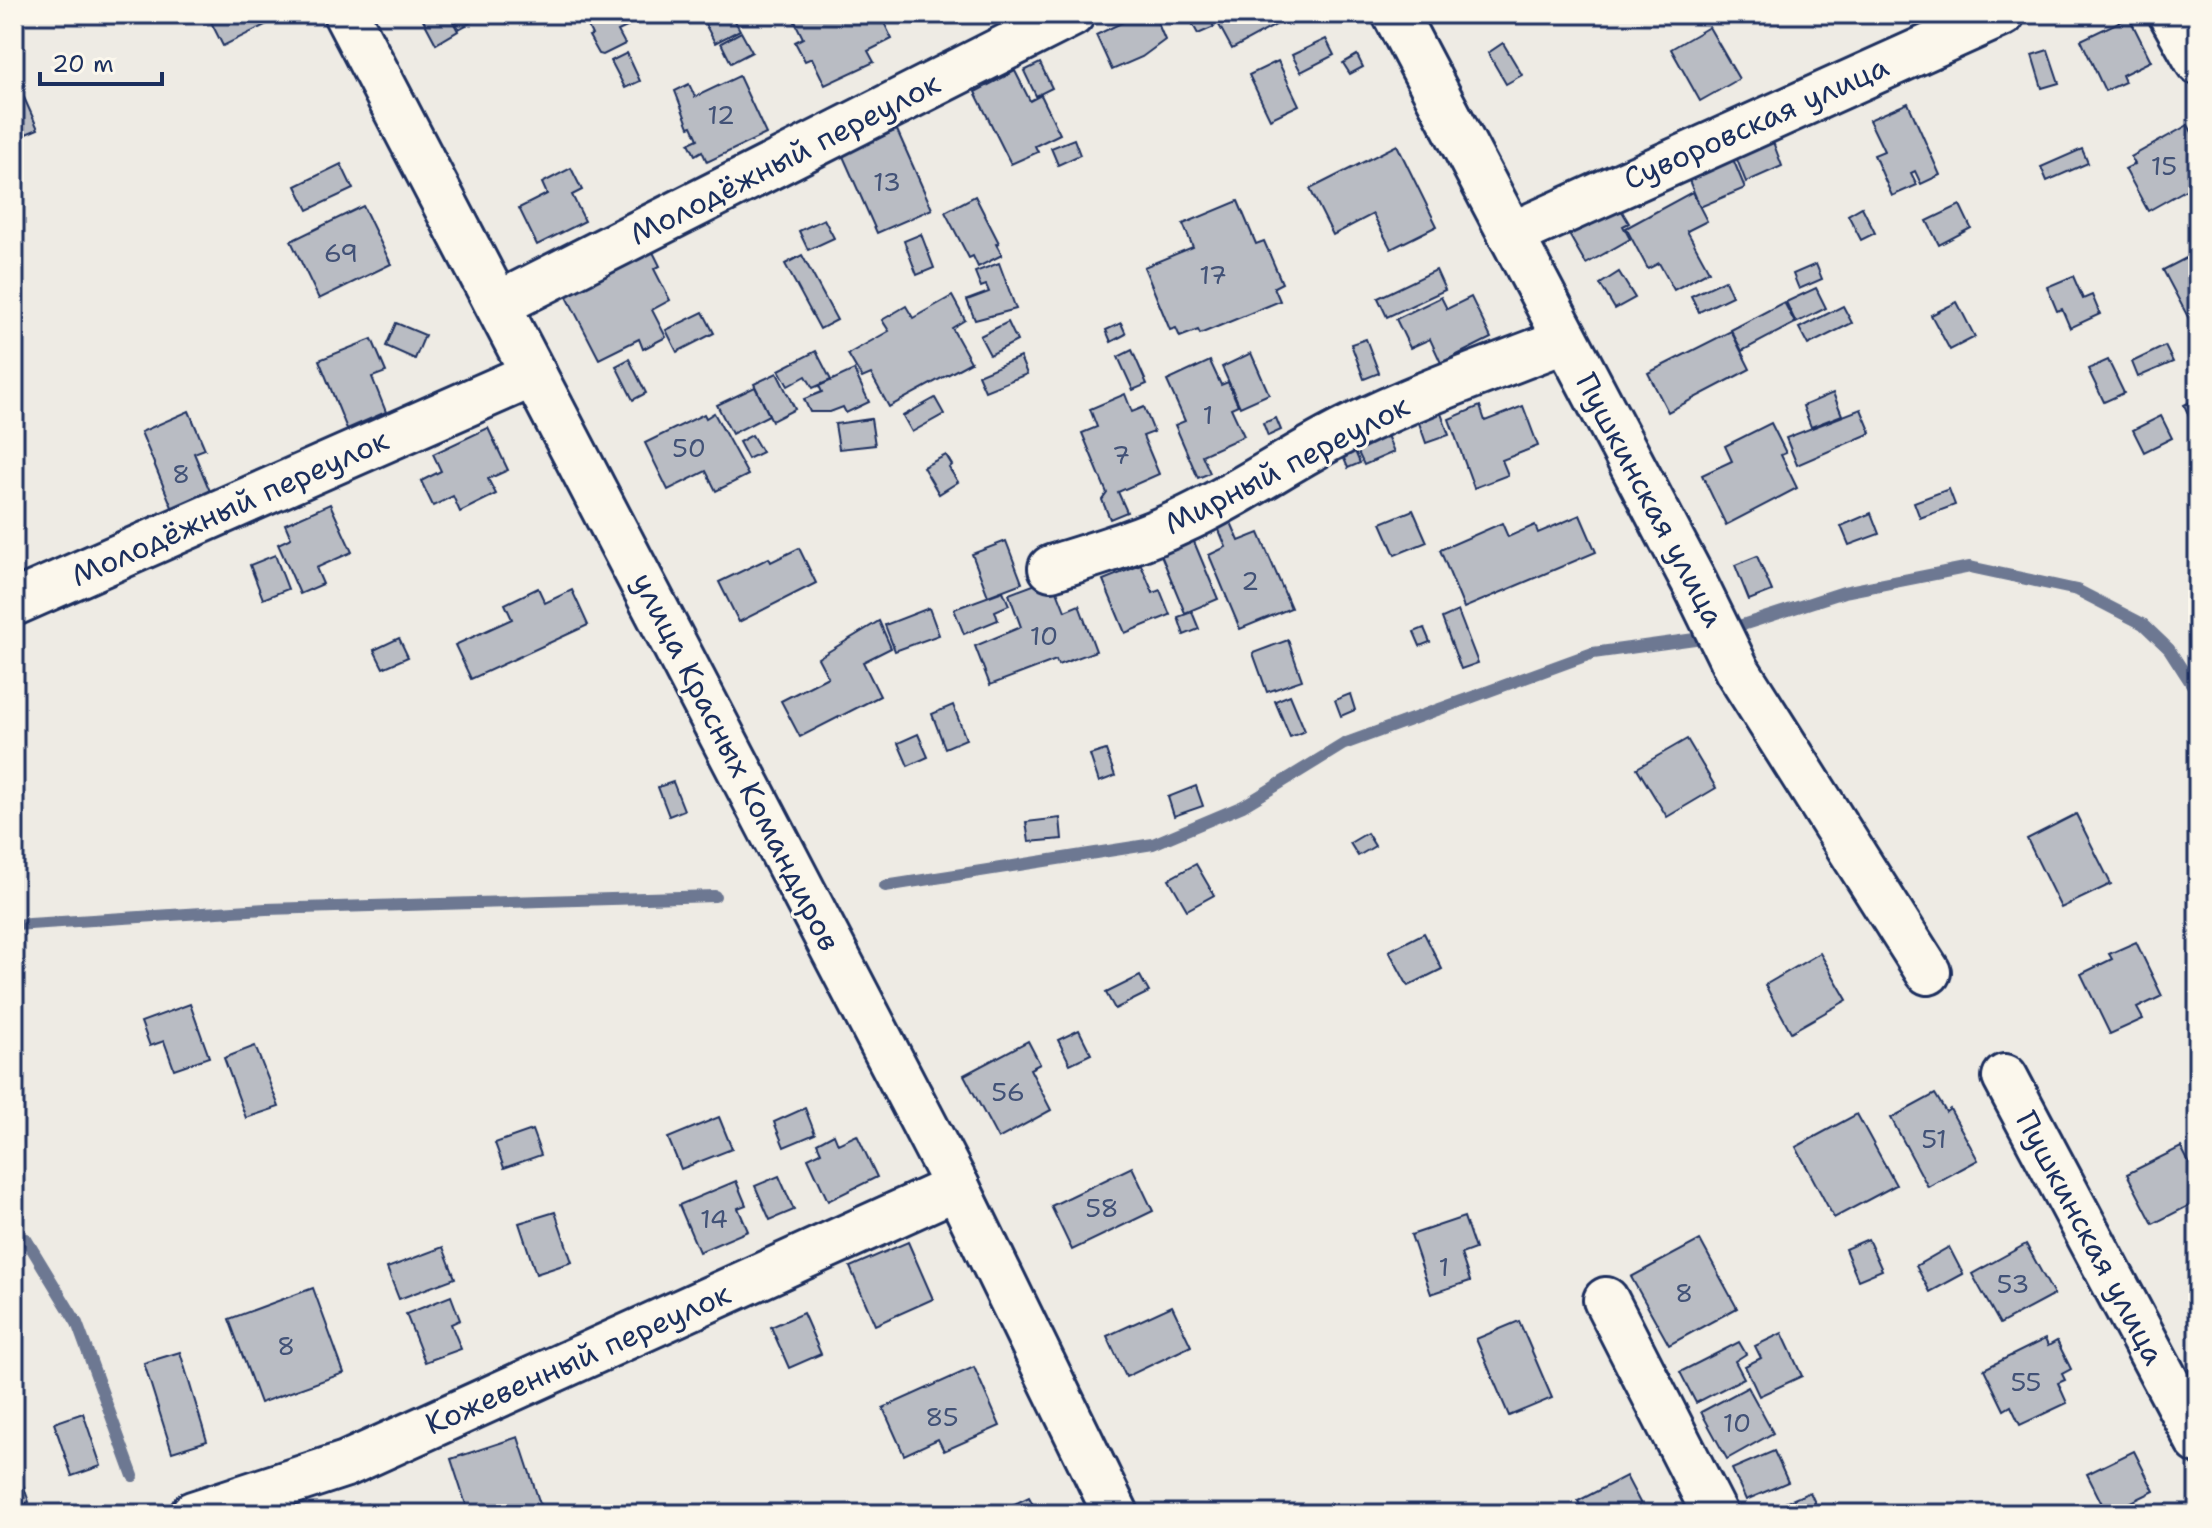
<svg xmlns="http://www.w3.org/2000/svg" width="2212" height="1528" font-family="'Shantell Sans',sans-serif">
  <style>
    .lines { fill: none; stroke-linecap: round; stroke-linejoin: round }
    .stream { stroke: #6d7892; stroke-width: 12 }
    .building { fill: #b9bcc3; stroke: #1b2f5e; stroke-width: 2 }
    .minor-casing { stroke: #1b2f5e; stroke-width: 50 }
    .major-casing { stroke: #1b2f5e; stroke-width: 50 }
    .minor { stroke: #fbf7ec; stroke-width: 44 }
    .major { stroke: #fbf7ec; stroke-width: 44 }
    .labels { text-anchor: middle; stroke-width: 6; stroke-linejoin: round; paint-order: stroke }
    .number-label { font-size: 26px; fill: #425277 }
    .street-label { font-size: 30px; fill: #1b2f5e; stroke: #fbf7ec }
  </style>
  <rect width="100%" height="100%" fill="#eeebe4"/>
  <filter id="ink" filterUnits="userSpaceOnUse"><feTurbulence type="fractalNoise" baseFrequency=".0125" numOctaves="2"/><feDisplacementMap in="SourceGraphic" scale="16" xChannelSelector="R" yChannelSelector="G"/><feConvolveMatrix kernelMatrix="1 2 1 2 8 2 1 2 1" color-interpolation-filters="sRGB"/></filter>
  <g filter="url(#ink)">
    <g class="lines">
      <g class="stream">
        <path d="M1736,627L1844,592L1970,567L2077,590L2143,624L2169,649L2198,694"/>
        <path d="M885,886L1153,844L1243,806L1344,744L1593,653L1702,638"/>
        <path d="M14,925L266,909L715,896"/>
        <path d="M26,1239L77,1323L133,1476"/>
      </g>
    </g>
    <g class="building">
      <path d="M207,14H262L267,24L223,46Z"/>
      <path d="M420,14H449L458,31L436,44Z"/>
      <path d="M451,14H486L459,29Z"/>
      <path d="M595,14H620L627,27L618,31L625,44L603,55L599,54L589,36L592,35L585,20Z"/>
      <path d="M700,14H731L740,30L715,43Z"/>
      <path d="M802,14H880L892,39L868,51L874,62L825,85L812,58L805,61L795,42L803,38L793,18Z"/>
      <path d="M1140,14H1154L1165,40L1142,57L1112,70L1096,35Z"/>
      <path d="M1187,14H1207L1214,27L1198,34Z"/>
      <path d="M1213,14H1291L1292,16L1232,49Z"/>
      <path d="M2129,17L2151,61L2122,75L2125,82L2105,91L2081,40Z"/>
      <path d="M1709,27L1739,79L1700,101L1671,49Z"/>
      <path d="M741,32L752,52L731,63L721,43Z"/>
      <path d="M1326,39L1334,55L1301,72L1292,55Z"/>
      <path d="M1503,43L1522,75L1506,84L1488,53Z"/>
      <path d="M2048,50L2059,83L2042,88L2032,55Z"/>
      <path d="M627,53L640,81L625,88L611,61Z"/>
      <path d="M1357,55L1363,67L1350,74L1343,63Z"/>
      <path d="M1278,61L1299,105L1270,119L1249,75Z"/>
      <path d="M1040,63L1052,88L1036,96L1024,71Z"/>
      <path d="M1015,71L1030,101L1041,95L1060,134L1035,146L1038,152L1011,164L975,92Z"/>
      <path d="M14,75L38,129L14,139Z"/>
      <path d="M739,76L766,134L707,162L702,151L695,155L689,143L698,139L692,126L689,127L675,91L689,84L695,97Z"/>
      <path d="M1908,103L1940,175L1921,184L1915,171L1911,173L1917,185L1892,196L1874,155L1884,151L1869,120Z"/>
      <path d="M2188,125L2198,143V183L2148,211L2125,169L2135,164L2131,157Z"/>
      <path d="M897,130L932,209L877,233L842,154Z"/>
      <path d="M1074,139L1080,155L1058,165L1051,148Z"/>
      <path d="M1773,142L1782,166L1746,182L1736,157Z"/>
      <path d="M1397,145L1437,226L1391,249L1373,214L1333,235L1310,189Z"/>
      <path d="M2082,149L2088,163L2047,181L2041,167Z"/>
      <path d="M1733,159L1745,188L1700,207L1688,178Z"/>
      <path d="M341,164L353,189L308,210L296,186Z"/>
      <path d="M571,168L582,190L572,195L585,221L537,245L519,208L547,194L542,183Z"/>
      <path d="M1692,192L1707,221L1687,231L1709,271L1674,290L1659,263L1648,269L1626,228Z"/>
      <path d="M975,196L999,243L996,244L1002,255L978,267L973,256L969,258L945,212Z"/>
      <path d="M1238,201L1256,244L1264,241L1282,283L1274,287L1280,301L1200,334L1198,330L1180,337L1176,328L1170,330L1144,267L1193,247L1183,224Z"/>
      <path d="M1960,205L1971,228L1939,245L1927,221Z"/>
      <path d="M363,206L391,264L319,299L291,241Z"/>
      <path d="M1862,207L1875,233L1861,240L1848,215Z"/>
      <path d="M1620,208L1629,223L1623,226L1630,239L1586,264L1567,231Z"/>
      <path d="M824,219L834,238L808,250L799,231Z"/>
      <path d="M921,234L934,268L917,275L904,241Z"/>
      <path d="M650,246L660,266L654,269L670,300L652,310L666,337L643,349L639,339L599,359L564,291Z"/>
      <path d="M2198,252V314L2189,319L2163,270Z"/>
      <path d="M802,255L837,320L820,329L785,264Z"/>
      <path d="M999,263L1016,309L975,320L967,300L989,292L986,285L981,287L975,272Z"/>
      <path d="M1816,264L1822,279L1799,289L1793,274Z"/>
      <path d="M1436,270L1445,290L1387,317L1378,298Z"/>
      <path d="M1619,272L1635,298L1615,309L1600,284Z"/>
      <path d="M2073,276L2083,299L2092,295L2100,314L2070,328L2062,309L2057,311L2047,287Z"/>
      <path d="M1725,280L1732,296L1699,312L1691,296Z"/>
      <path d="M1816,288L1826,308L1796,323L1786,302Z"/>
      <path d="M952,296L965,320L952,328L971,362L889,407L871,374L862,378L848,354L889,331L882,320L906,306L913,318Z"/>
      <path d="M1441,297L1447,309L1471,297L1491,338L1441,363L1430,339L1410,348L1396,319Z"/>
      <path d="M1784,302L1795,323L1742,351L1731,330Z"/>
      <path d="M1957,302L1975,337L1950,350L1931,315Z"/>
      <path d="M1843,306L1852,323L1808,345L1799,328Z"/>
      <path d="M703,312L714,333L677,352L666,330Z"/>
      <path d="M1008,322L1017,341L990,355L980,336Z"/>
      <path d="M396,323L425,335L415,359L386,346Z"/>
      <path d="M1121,323L1126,334L1111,342L1106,330Z"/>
      <path d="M1731,331L1750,369L1668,412L1648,373Z"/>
      <path d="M372,339L386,372L372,377L386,412L347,429L319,360Z"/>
      <path d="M1366,339L1379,373L1364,379L1351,344Z"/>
      <path d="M2165,346L2173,362L2138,377L2132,362Z"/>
      <path d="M1132,350L1147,384L1133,390L1118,357Z"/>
      <path d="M816,351L831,380L813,388L806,376L788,386L779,370Z"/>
      <path d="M1251,353L1269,394L1240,407L1222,367Z"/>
      <path d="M1020,357L1027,374L985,391L978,375Z"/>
      <path d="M629,359L646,393L633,400L616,366Z"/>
      <path d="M2108,360L2124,393L2104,402L2088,369Z"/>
      <path d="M1210,361L1221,385L1228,382L1238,405L1231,408L1244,436L1202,455L1210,473L1198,478L1175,425L1185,421L1167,381Z"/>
      <path d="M854,370L869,402L846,413L843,407L830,412H810L804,399L822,392L819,386Z"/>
      <path d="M777,373L795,409L772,421L754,384Z"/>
      <path d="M755,387L769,415L732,434L717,405Z"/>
      <path d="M1833,393L1842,415L1811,427L1803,406Z"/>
      <path d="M1125,394L1132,412L1144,407L1154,432L1143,436L1159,474L1118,492L1127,512L1110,519L1102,500L1107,493L1082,433L1097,427L1090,409Z"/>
      <path d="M935,398L944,414L912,432L903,416Z"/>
      <path d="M2198,398V435L2184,405Z"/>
      <path d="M1480,406L1485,421L1523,406L1538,446L1502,460L1508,475L1474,488L1449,419Z"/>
      <path d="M1439,408L1449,435L1426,443L1417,417Z"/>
      <path d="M1861,409L1871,433L1797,465L1786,438Z"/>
      <path d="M189,411L205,449L194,453L212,496L174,512L141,432Z"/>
      <path d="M714,413L748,475L716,491L706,471L668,490L645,443L704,414L706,418Z"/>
      <path d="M2161,416L2172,438L2144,452L2133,430Z"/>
      <path d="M1276,418L1281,430L1268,436L1263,423Z"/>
      <path d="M871,419L875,445L839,449L835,424Z"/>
      <path d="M1771,423L1786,453L1781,455L1797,488L1726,525L1702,475L1732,461L1725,446Z"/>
      <path d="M488,428L508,470L488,479L496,494L460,512L453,496L433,506L421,481L441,471L433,454Z"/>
      <path d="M1386,433L1394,452L1364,465L1355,446Z"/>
      <path d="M752,435L762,452L748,459L739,442Z"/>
      <path d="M1354,449L1360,463L1348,468L1342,454Z"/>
      <path d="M946,455L952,465L949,468L958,482L939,494L923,467Z"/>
      <path d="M1949,489L1955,505L1920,518L1914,502Z"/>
      <path d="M330,504L352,552L316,568L323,584L300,594L278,544L291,538L285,524Z"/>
      <path d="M1413,510L1427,542L1395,555L1381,523Z"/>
      <path d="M1871,513L1879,534L1849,545L1841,526Z"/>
      <path d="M1580,515L1596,552L1464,608L1440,550L1502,523L1508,537L1535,525L1538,533Z"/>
      <path d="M1230,520L1239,541L1259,533L1291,608L1240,629L1209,555L1226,547L1217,525Z"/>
      <path d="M1192,537L1218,599L1185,613L1159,550Z"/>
      <path d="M1006,541L1022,583L988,596L972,554Z"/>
      <path d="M799,548L816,583L739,622L719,582L769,558L771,562Z"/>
      <path d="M275,555L288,589L263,599L250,565Z"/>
      <path d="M1757,556L1772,591L1749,600L1735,565Z"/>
      <path d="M1141,565L1153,593L1160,590L1170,615L1125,633L1103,580Z"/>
      <path d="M1052,578L1065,611L1079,605L1096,651L1058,665L1056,660L990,685L975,646L1021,627L1009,594Z"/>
      <path d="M538,588L545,603L572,590L588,625L471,679L455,645L512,619L505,604Z"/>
      <path d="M1003,591L1009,605L995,611L998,620L964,634L954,609Z"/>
      <path d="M929,608L939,635L895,651L885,625Z"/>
      <path d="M1458,611L1478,663L1461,669L1442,618Z"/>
      <path d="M1192,612L1199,629L1184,635L1178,617Z"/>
      <path d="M879,621L891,648L863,662L880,696L800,737L781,701L828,677L818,658Z"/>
      <path d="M1424,628L1430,642L1420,646L1414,632Z"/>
      <path d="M399,638L408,657L383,668L374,650Z"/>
      <path d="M1288,640L1302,680L1267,692L1253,653Z"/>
      <path d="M1350,694L1355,710L1341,716L1335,700Z"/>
      <path d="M1290,695L1305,731L1290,737L1275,701Z"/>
      <path d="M953,705L966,739L945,748L932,714Z"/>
      <path d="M918,734L928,757L908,766L898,743Z"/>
      <path d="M1687,739L1716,788L1667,817L1637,768Z"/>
      <path d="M1106,750L1115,776L1099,782L1090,755Z"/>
      <path d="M673,782L684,810L669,816L658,787Z"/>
      <path d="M1196,786L1203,806L1174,816L1168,797Z"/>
      <path d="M2076,814L2111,884L2061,908L2027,839Z"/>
      <path d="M1060,818L1062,839L1029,842L1026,822Z"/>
      <path d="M1367,833L1375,846L1358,856L1350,843Z"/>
      <path d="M1196,864L1214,895L1187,910L1169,879Z"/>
      <path d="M1424,933L1442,969L1408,986L1389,951Z"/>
      <path d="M2136,942L2162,996L2137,1008L2143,1019L2110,1034L2081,974L2112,959L2109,954Z"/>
      <path d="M1820,953L1847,1000L1791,1032L1765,985Z"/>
      <path d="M1140,976L1149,992L1115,1009L1106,993Z"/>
      <path d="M190,1004L209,1057L174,1069L164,1041L150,1046L141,1022Z"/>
      <path d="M1079,1030L1091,1054L1070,1064L1058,1040Z"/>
      <path d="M1028,1041L1040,1064L1030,1069L1051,1110L998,1139L964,1075Z"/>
      <path d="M255,1046L279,1107L246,1118L224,1058Z"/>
      <path d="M1935,1094L1946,1112L1950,1109L1978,1160L1928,1187L1891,1118Z"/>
      <path d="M805,1108L815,1134L784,1147L774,1122Z"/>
      <path d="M1857,1114L1896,1185L1834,1218L1796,1147Z"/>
      <path d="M719,1117L732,1149L681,1169L668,1138Z"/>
      <path d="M532,1130L541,1155L504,1168L495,1143Z"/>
      <path d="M834,1134L838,1144L857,1135L877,1177L828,1201L808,1158L821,1152L817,1143Z"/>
      <path d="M2181,1147L2198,1180V1201L2153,1224L2127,1174Z"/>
      <path d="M1132,1167L1153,1211L1072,1250L1051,1206Z"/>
      <path d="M779,1176L794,1210L770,1220L755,1186Z"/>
      <path d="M736,1181L746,1205L738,1208L748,1231L699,1252L679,1205Z"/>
      <path d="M555,1212L572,1262L536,1274L519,1223Z"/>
      <path d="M1464,1217L1475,1249L1461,1254L1470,1281L1431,1294L1411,1235Z"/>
      <path d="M1868,1239L1882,1270L1858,1280L1845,1249Z"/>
      <path d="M1700,1240L1737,1308L1669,1345L1631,1277Z"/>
      <path d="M908,1242L933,1299L875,1325L850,1267Z"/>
      <path d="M2026,1244L2054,1295L2000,1324L1972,1274Z"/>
      <path d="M443,1247L455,1278L399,1299L387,1268Z"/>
      <path d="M1949,1247L1963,1274L1930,1292L1916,1266Z"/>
      <path d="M313,1288L344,1373L260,1403L229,1319Z"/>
      <path d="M451,1296L460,1320L451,1324L461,1349L425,1362L406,1314Z"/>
      <path d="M1172,1306L1191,1346L1126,1377L1107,1336Z"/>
      <path d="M803,1313L821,1354L789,1368L771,1327Z"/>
      <path d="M1519,1321L1552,1398L1509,1416L1476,1339Z"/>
      <path d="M1782,1333L1802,1376L1759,1396L1745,1366L1761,1358L1755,1346Z"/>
      <path d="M2045,1339L2048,1346L2057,1341L2071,1369L2062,1374L2065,1380L2058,1383L2067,1403L2020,1425L2011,1406L2004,1410L1984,1369Z"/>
      <path d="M1739,1342L1746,1354L1735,1361L1744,1378L1696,1403L1680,1372Z"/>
      <path d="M180,1352L207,1441L172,1452L144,1363Z"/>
      <path d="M974,1367L1000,1426L944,1451L938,1439L904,1455L883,1408Z"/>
      <path d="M1748,1387L1773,1433L1727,1459L1701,1412Z"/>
      <path d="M83,1413L101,1466L72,1476L54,1423Z"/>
      <path d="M518,1437L541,1507L520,1514H469L451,1459Z"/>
      <path d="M1774,1451L1788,1482L1746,1500L1732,1469Z"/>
      <path d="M2134,1451L2154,1491L2107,1514L2087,1474Z"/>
      <path d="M14,1458L29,1502L14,1507Z"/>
      <path d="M1626,1476L1646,1514H1584L1578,1501Z"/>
      <path d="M1810,1492L1820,1514H1759Z"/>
      <path d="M1029,1497L1038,1514H994Z"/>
      <path d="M367,1504L370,1514H335Z"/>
    </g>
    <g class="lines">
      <g class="minor-casing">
        <g id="minor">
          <path d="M1395,14L1695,584L1737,670L1928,972"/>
          <path d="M2171,14L2198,62"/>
          <path d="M1511,235L2002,14"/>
          <path d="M499,304L1072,14"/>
          <path d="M1051,568C1095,554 1140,541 1182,521C1241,494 1294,455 1352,427C1421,393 1494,368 1566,340"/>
          <path d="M14,603L534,374"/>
          <path d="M2005,1077L2198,1441"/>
          <path d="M1606,1300L1715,1514"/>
          <path d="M193,1514L346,1464L957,1187"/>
        </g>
      </g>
      <g class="major-casing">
        <path id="major" d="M346,14L957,1187L1116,1514"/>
      </g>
      <use href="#minor" class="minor"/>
      <use href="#major" class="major"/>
    </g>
  </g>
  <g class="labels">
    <g class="number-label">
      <text x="721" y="124">12</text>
      <text x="2164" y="175">15</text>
      <text x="887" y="191">13</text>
      <text x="341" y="262">69</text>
      <text x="1213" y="284">17</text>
      <text x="1208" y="424">1</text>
      <text x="689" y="457">50</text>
      <text x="1121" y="464">7</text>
      <text x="181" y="483">8</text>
      <text x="1250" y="590">2</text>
      <text x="1044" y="645">10</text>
      <text x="1008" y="1101">56</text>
      <text x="1934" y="1148">51</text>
      <text x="1102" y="1217">58</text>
      <text x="714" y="1228">14</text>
      <text x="1444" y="1276">1</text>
      <text x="2013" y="1293">53</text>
      <text x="1684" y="1302">8</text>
      <text x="286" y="1355">8</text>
      <text x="2026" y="1391">55</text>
      <text x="942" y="1426">85</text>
      <text x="1737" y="1432">10</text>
    </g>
    <g class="street-label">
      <text transform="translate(1756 123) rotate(-24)" y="10">Суворовская улица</text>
      <text transform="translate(785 159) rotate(-27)" y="10">Молодёжный переулок</text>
      <text transform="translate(1287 465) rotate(-27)" y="10">Мирный переулок</text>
      <text transform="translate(1650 500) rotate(62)" y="10">Пушкинская улица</text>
      <text transform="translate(230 508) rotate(-24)" y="10">Молодёжный переулок</text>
      <text transform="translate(736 762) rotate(63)" y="10">улица Красных Командиров</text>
      <text transform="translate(2090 1238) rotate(62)" y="10">Пушкинская улица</text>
      <text transform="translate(578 1359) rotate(-24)" y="10">Кожевенный переулок</text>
    </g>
  </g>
  <rect width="2212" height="1528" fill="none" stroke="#fbf7ec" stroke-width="48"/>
  <rect x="24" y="24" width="2164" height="1480" fill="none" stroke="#1b2f5e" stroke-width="3" filter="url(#ink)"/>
  <path d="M40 72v12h122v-12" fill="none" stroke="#1b2f5e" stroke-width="4"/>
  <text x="52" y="72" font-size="24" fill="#1b2f5e" stroke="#fbf7ec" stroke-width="6" paint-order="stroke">20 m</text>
</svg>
